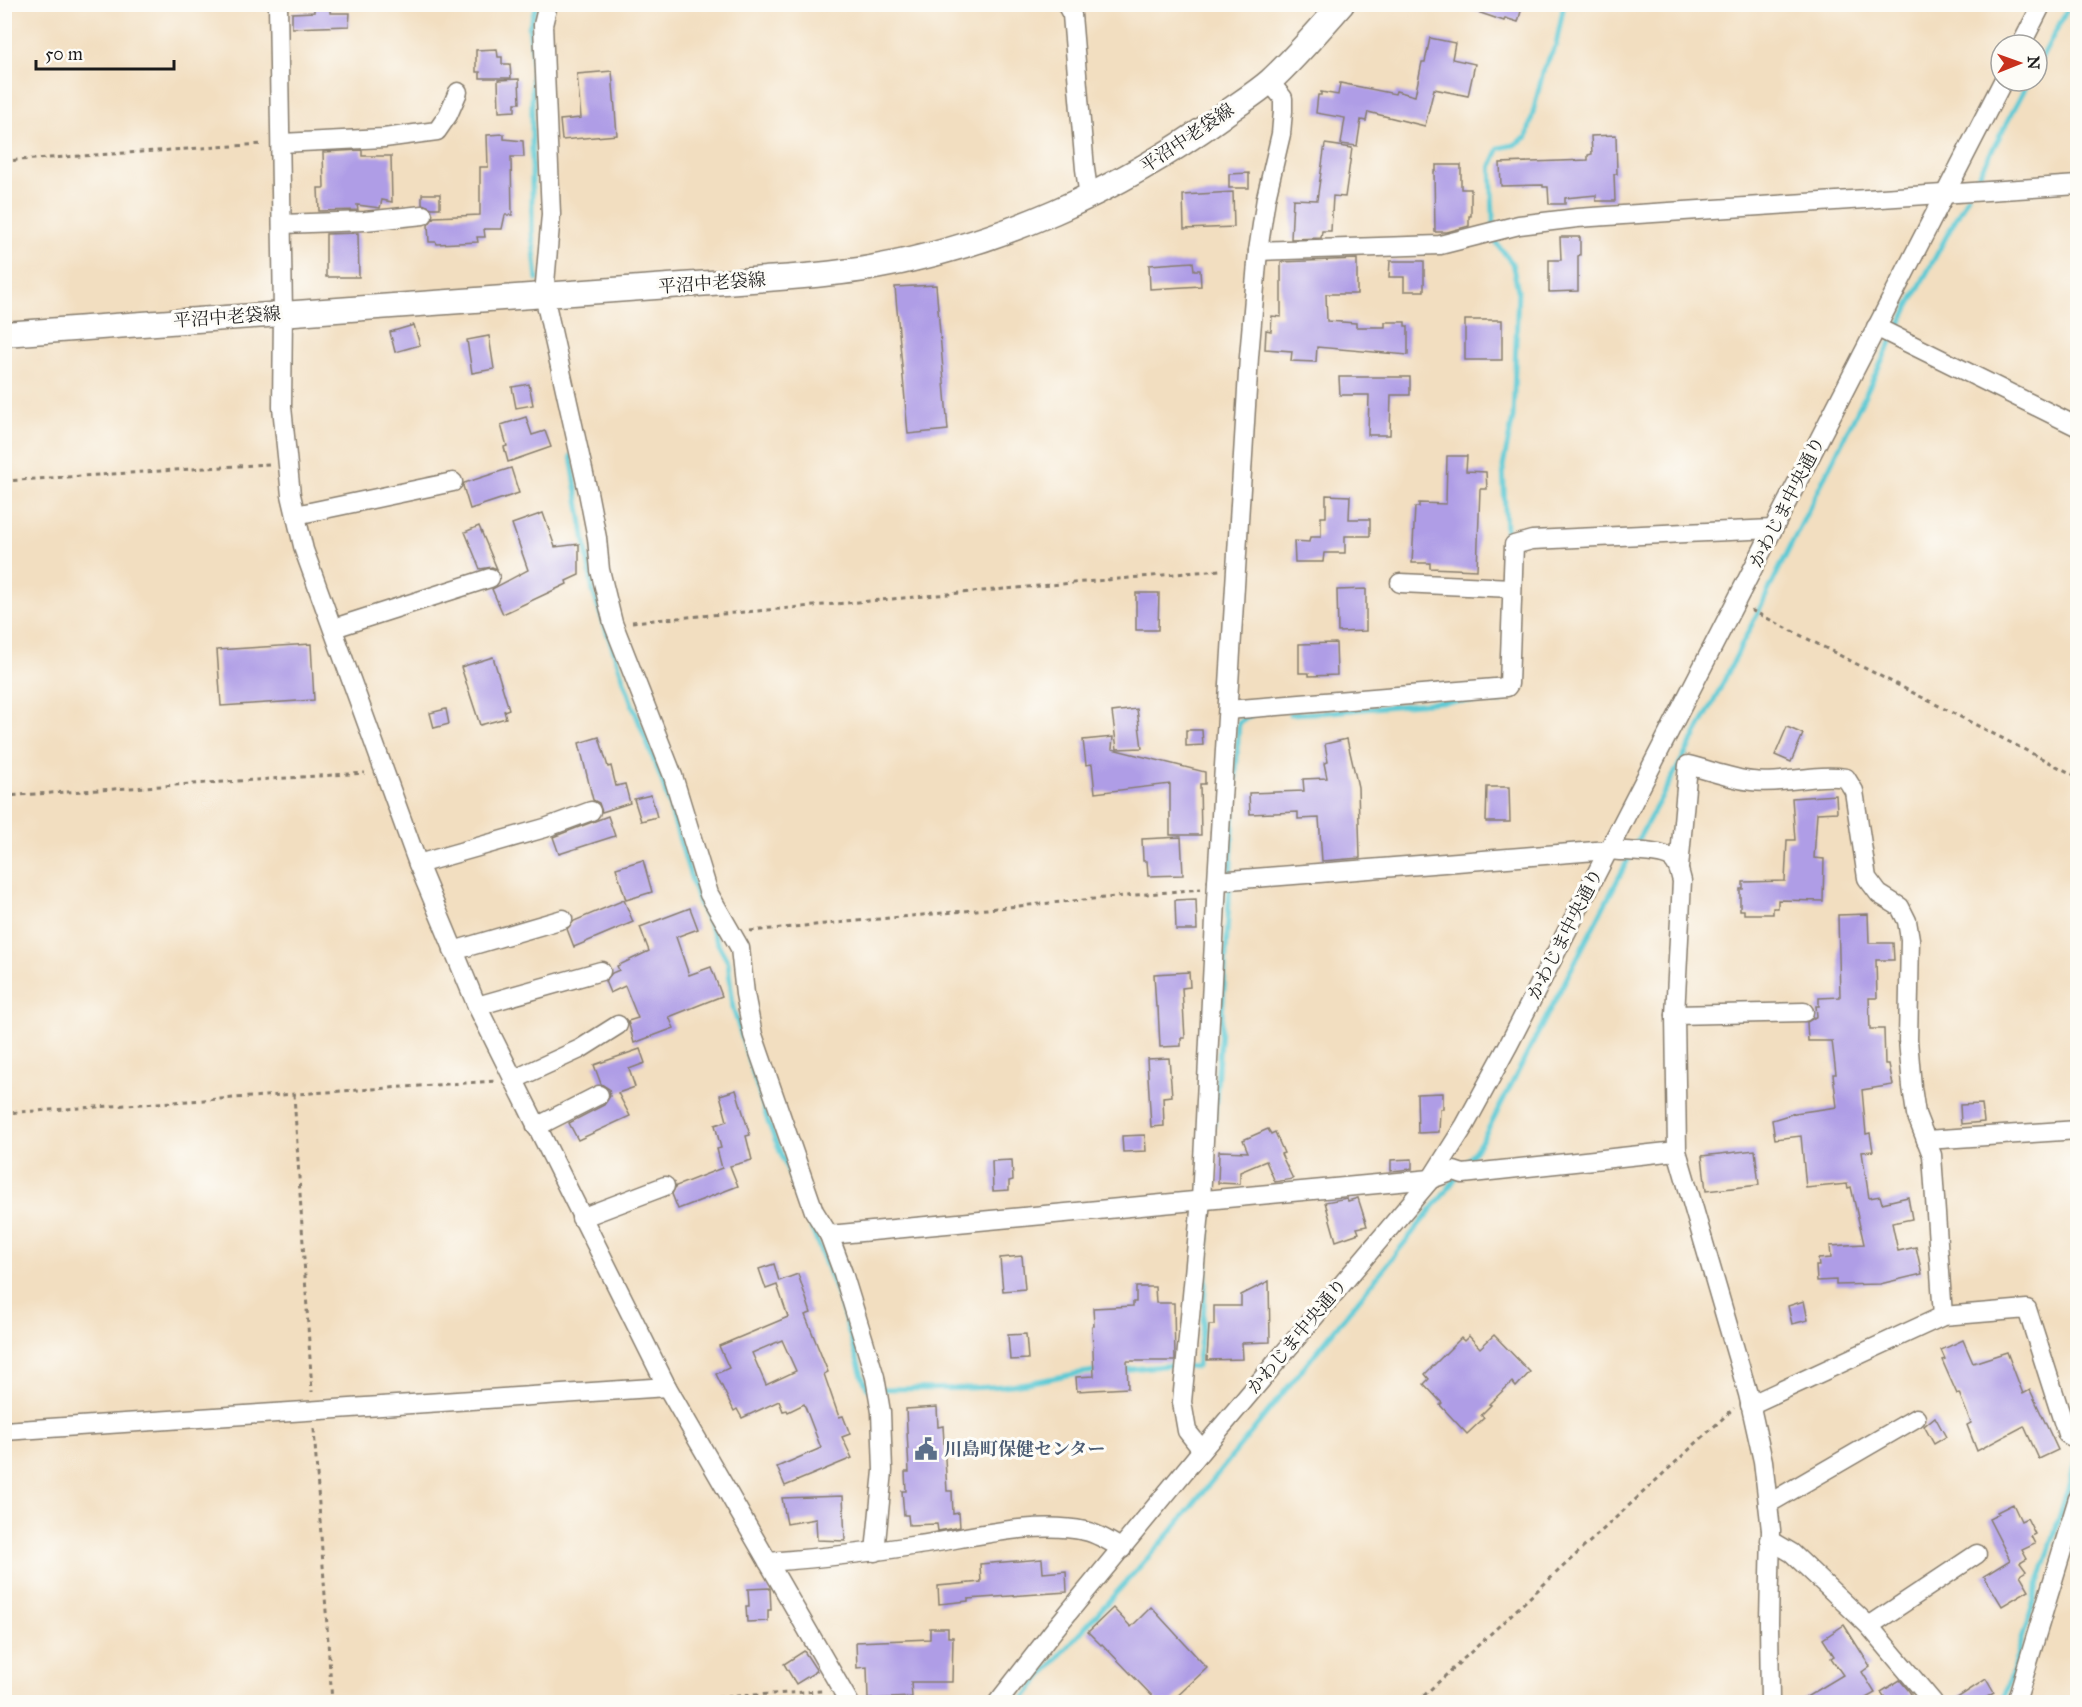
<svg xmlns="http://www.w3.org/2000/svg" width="2082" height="1707" font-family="'IM FELL Great Primer','Noto Serif JP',serif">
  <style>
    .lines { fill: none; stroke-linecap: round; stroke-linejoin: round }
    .stream { stroke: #5cc9d4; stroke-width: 5 }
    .building { fill: #af9de6; fill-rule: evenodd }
    .minor-casing { stroke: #877d6e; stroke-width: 21 }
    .major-casing { stroke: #877d6e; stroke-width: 27 }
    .path { stroke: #877d6e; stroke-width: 3; stroke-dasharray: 4.5 4.5; stroke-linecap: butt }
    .minor { stroke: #fff; stroke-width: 18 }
    .major { stroke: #fff; stroke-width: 24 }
    .labels { text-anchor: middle; stroke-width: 6; stroke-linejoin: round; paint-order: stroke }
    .street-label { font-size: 18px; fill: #1c1c1c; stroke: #fdfcf7 }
    .service-label { font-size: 18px; font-weight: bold; fill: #4e5e75; stroke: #fdfcf7; text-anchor: start }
  </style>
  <rect width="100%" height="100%" fill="#fdfcf7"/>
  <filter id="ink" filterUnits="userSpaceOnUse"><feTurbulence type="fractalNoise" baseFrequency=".0167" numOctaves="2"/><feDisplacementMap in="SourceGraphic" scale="12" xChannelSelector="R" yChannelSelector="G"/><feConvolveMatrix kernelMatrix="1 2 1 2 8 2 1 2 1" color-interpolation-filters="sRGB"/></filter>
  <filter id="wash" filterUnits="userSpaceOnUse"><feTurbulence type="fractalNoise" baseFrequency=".008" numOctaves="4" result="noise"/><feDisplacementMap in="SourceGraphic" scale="24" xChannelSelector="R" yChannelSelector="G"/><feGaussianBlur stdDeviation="1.35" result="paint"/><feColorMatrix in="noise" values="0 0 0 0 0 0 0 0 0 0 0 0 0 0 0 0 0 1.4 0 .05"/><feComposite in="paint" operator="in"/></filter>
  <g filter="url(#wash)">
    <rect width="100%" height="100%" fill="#f2dec0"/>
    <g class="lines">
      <g class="stream">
        <path d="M537,4L529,27L532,51V232L537,279"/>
        <path d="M2037,67L2070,4"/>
        <path d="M1972,188L2029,81"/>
        <path d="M571,456L593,592L632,704L662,781L698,901L717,942L728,962L733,1008L768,1122L820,1249L840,1302L863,1379L868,1389C920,1388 974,1391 1026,1383C1052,1379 1074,1372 1100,1371"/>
        <path d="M1503,604L1506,531L1503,466L1513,418L1518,290L1512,263L1494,240L1491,166L1499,148L1514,145L1527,137L1544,68L1556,45L1564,4"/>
        <path d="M1290,714L1331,712L1450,701L1501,702V692"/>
        <path d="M1634,847L1712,705L1909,306L1968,196"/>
        <path d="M1214,1126L1224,988L1239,722L1251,715"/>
        <path d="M1121,1370L1171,1365L1197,1367L1203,1323L1210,1201"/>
        <path d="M1021,1702L1053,1663L1170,1533L1448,1189L1483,1139L1630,856"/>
        <path d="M2003,1702L2078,1455"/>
      </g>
    </g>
    <g id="blocks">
      <g class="building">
        <path d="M1464,4H1523L1518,22L1505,18L1504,21L1463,7Z"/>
        <path d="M314,6H330V13H350L349,26L292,28V13L314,12Z"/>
        <path d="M1430,38L1455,43L1452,59L1475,64L1468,96L1434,89L1425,126L1368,112L1366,121L1361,120L1357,146L1341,144L1345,118L1316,113L1318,95H1321V92L1338,95L1340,83L1395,94L1396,91L1415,96L1422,62H1425Z"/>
        <path d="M497,49L498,57H502V64H510L511,78H480V72H476V50Z"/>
        <path d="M612,71L617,135L562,140L560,120L581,118L577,74Z"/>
        <path d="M519,79L520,103H515V111L499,112L498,80Z"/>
        <path d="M504,134V139L523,141L524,157H511L512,215H505L502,229H484L485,237H477L478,242L437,244L436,242H429L428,225L434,217L480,215V167H488L487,135Z"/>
        <path d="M1616,135L1617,174H1614L1615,201H1596V195L1565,198V204H1549L1548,187H1543V185L1501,186L1500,163L1588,160V155L1592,154L1591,136Z"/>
        <path d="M1325,144L1352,148L1345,197L1333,196L1331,231H1322L1321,238L1291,239L1293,199L1317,200Z"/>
        <path d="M362,150V156H391L392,202L382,200L380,208L357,205L358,210L319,211L318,188H324L323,152Z"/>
        <path d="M1436,165H1461V189H1471V216H1469V226L1447,232H1435L1434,171H1436Z"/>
        <path d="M1249,173V188H1229V174Z"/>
        <path d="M1233,192L1234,227L1184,229L1183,195Z"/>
        <path d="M422,194H440V208H432L422,204Z"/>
        <path d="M358,233L359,277H326V234Z"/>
        <path d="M1560,237H1580V255L1578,256V291L1549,292V260H1561Z"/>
        <path d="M1357,259V294H1326L1327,321L1356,323V327H1385V322H1405V326H1408V355L1317,347L1316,362L1291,361L1292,351L1265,349L1266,330L1271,331L1272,316L1281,317V262Z"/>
        <path d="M1390,261H1424V291H1404V277H1389Z"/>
        <path d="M1193,262L1194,270H1200L1201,286L1150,289L1149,265Z"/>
        <path d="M936,285L948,430L908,434L895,287Z"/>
        <rect x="1465" y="320" width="37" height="40"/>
        <path d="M414,325L420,345L395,352L390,332Z"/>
        <path d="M489,336L494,369L472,373L467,340Z"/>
        <path d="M1339,377H1410V395H1391L1390,435H1368L1369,395H1340Z"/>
        <path d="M529,384L533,405L516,408L512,387Z"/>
        <path d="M526,417L532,435L545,431L551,447L508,462L504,447L507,446L501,425Z"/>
        <path d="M1447,456H1467L1466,471L1486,472L1487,489H1480L1477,570L1430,568V563H1412L1415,507H1419V503L1446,504Z"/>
        <path d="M511,468L519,493L470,509L463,486L464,483Z"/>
        <path d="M1326,495L1350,496L1349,519H1370V536H1345V553H1324L1323,562H1295L1294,541L1309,542L1310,537H1321V517H1326Z"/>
        <path d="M543,513L555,547L579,544V575L566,581L567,584L503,614L492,589L528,570L512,524Z"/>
        <path d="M479,526L497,569L492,567L480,569L465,532Z"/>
        <path d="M1366,589V631L1338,632L1337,590Z"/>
        <path d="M1136,593H1159L1158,630H1136Z"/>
        <path d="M1336,643L1337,675L1309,676V673H1299V644Z"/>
        <path d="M311,644L314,700L221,706L217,650Z"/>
        <path d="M493,657L509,709L504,711L506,718L480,725L461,667Z"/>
        <path d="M446,709L449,724L434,728L430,713Z"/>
        <path d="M1137,709L1142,748L1117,749L1112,712Z"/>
        <path d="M1787,727L1803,734L1791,762L1775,755Z"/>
        <path d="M1186,730H1202L1203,745L1186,746Z"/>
        <path d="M599,737L608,767L611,766L616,786L625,784L630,803L602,812L599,803L593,800L579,743Z"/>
        <path d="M1113,737L1112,749L1205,772V784H1200L1201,835H1170V784L1095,793L1092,764L1086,765L1083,740Z"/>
        <path d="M1347,739L1358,787L1360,858L1322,861L1319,818L1298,819V812L1250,814L1249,793L1304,791L1303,779L1327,778L1324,763L1328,762L1325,744Z"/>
        <path d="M1487,787H1509L1510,822H1486Z"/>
        <path d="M651,795L657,817L641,821L634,799Z"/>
        <path d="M1836,795L1837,812L1817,813L1814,858L1824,859L1823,901L1778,900V908H1773V914H1744V910H1740V889H1743V882L1785,881L1787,840H1795L1792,798Z"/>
        <path d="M608,816L615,836L559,854L553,837Z"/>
        <path d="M1181,837L1183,875L1148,876L1147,861H1143L1142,839Z"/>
        <path d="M643,860L652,892L626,900L616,868Z"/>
        <path d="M1196,899L1197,930H1176L1175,900Z"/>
        <path d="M624,900L633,922L574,947L567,929L574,921Z"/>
        <path d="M690,908L698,929L676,937L689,975L711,967L722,996L669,1017L674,1028L634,1043L628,1021L638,1018L625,986L610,993L605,981L612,973L619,970L617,966L649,951L640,927Z"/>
        <path d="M1868,914L1869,943H1893L1894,960H1876L1877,998H1869L1870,1029H1884L1885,1064H1889L1893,1085L1862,1090L1866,1134L1870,1133L1873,1151L1862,1152L1869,1198L1880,1196L1882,1203L1908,1197L1912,1219L1892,1223L1898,1251L1916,1247L1922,1274L1880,1284L1836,1285V1280L1817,1281L1816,1266H1819L1818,1259L1831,1258L1830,1246L1864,1244L1851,1187L1848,1188L1847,1184L1806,1188L1801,1136L1775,1139L1772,1120L1795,1113L1837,1107L1833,1074H1836L1832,1041H1808L1807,1022L1817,1016L1816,1006H1819V998L1840,997L1838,915Z"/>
        <path d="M1189,972L1190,987L1182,988L1185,1038H1181V1046L1160,1047L1158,1007H1156L1154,974Z"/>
        <path d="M640,1049L645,1063L629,1069L635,1087L618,1093L630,1116L578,1140L569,1123L604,1105L610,1096L609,1089L601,1084L594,1065Z"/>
        <path d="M1169,1058L1172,1096L1163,1097L1164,1126L1151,1127L1147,1059Z"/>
        <path d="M736,1090L750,1135L746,1136L752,1160L730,1166L738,1186L678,1209L672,1194L676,1186L722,1168L717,1149L721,1148L715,1125L727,1121L720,1095Z"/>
        <path d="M1443,1093V1109H1440L1439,1132L1418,1133L1417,1094Z"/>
        <path d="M1982,1104L1984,1122L1961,1124L1960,1105Z"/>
        <path d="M1268,1129L1271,1134L1275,1132L1284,1153L1281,1154L1293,1179L1275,1182L1266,1161L1240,1172V1184L1218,1183L1219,1151L1248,1152L1243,1140Z"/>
        <path d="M1145,1135L1146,1151L1123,1152L1122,1136Z"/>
        <path d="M1755,1150L1759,1185L1706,1191L1702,1156Z"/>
        <path d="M1412,1159V1169L1391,1171V1160Z"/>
        <path d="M1012,1160L1013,1180L1009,1181V1190L993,1191L992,1161Z"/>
        <path d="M1347,1198L1348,1201L1358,1198L1367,1226L1357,1228L1359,1233L1336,1241L1325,1202Z"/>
        <path d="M1022,1256L1025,1289L1003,1291L1000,1258Z"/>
        <path d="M774,1264L779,1281L798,1274L811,1313L805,1315L828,1372L824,1374L839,1417L843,1416L850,1434L842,1437L852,1458L785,1486L777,1467L821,1448L804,1404L788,1412L787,1410L783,1411L779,1401L742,1418L737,1409L734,1411L716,1374L729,1368L719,1346L788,1317L777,1285L766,1289L759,1269ZM782,1340L796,1371L766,1385L752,1353Z"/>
        <path d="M1269,1281L1270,1342L1242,1343L1243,1359L1207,1360L1209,1325H1214V1306H1241V1295Z"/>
        <path d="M1136,1287H1155L1156,1303H1174L1175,1361H1127L1128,1388L1077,1391L1076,1377L1094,1376L1092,1326H1094L1093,1308L1133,1306V1302H1136Z"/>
        <path d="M1804,1301L1808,1320L1792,1324L1788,1306Z"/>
        <path d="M1026,1334L1028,1359L1010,1360L1008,1335Z"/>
        <path d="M1494,1335L1530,1372L1516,1387L1512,1382L1489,1404L1491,1405L1481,1415L1484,1418L1467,1434L1440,1405L1442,1403L1424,1384L1429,1379L1425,1374L1461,1338L1464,1341L1469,1336L1480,1348Z"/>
        <path d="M1963,1340L1973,1363L2007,1352L2023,1394L2030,1390L2058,1450L2039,1459L2024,1426L1977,1451L1967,1425L1971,1423L1959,1393L1957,1394L1942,1360L1945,1359L1941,1350Z"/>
        <path d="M937,1407L938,1427L943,1426L947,1491H952L953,1514L959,1513L960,1527L938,1531L937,1524L909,1525L908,1515H904L902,1491H906L905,1472H909L906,1409Z"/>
        <path d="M1935,1417L1946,1437L1934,1444L1924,1426Z"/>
        <path d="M843,1496L845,1541L817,1540L816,1519L787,1524L782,1498Z"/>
        <path d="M2013,1504L2021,1521L2027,1518L2035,1534L2031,1536L2035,1544L2022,1550L2027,1559L2020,1563L2026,1571L2020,1575L2029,1590L2002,1606L1984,1576L2010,1560L1989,1519L1999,1514L1997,1512Z"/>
        <path d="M1042,1559L1043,1573L1066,1571L1067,1592L968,1599V1601L939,1604L938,1586L981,1582L980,1564Z"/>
        <path d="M770,1588L771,1610H768V1621L747,1622L746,1606H749L748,1589Z"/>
        <path d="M1151,1607L1207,1668L1171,1702H1158L1102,1644L1101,1645L1088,1632L1113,1608L1131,1627Z"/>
        <path d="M1844,1625L1870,1666L1862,1672L1875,1693L1859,1702H1798L1843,1675L1831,1658L1834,1656L1823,1639Z"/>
        <path d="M930,1628H948V1637H953L952,1682H911L912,1697L868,1699L867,1667L857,1668L856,1642L930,1639Z"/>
        <path d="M804,1651L817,1671L796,1684L784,1664Z"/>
        <path d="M1986,1679L1994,1693L1979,1702H1951Z"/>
        <path d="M1900,1680L1909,1691L1916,1702H1888L1881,1692Z"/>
      </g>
    </g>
  </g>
  <g filter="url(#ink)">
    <use href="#blocks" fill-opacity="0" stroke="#877d6e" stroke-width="1.5"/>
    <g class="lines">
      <g class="minor-casing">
        <g id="minor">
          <path d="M278,4L283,313L282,407L291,495L304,550L418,864L477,1006L667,1387L849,1702"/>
          <path d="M548,4L543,25L551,214L544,295L588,492L597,538L600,570L613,623L673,776L709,894L740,948L745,994L753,1035L814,1211L829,1235L843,1273L875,1377L881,1412L883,1471L875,1552"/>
          <path d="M1066,4L1072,15L1085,169L1089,197"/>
          <path d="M2021,45L2042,4"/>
          <path d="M281,143L384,138L437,131L448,115L458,92"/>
          <path d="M282,224L365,221L423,215"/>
          <path d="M1258,251L1440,245L1519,225L1577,218L2078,185"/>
          <path d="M1876,327L2078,427"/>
          <path d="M296,515L453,482"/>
          <path d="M1400,583L1512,588"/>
          <path d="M334,628L490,578"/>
          <path d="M1228,710L1507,687L1509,684L1514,545L1532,540L1773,529"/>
          <path d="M418,864L545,828L591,811"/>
          <path d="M1679,868L1688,765C1709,770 1731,779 1752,781C1783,785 1815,773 1846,778L1854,791L1867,878L1879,894L1900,907L1907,921L1910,939L1908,1040L1912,1087L1916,1114L1932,1155L1943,1316"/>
          <path d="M1217,881L1608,850C1624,852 1660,850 1672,859C1678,864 1680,873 1682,881L1675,1015L1677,1151L1748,1394L1763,1461L1771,1530L1769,1622L1770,1702"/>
          <path d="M453,951L563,919"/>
          <path d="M477,1006L601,971"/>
          <path d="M1675,1015L1804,1012"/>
          <path d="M513,1080L580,1049L618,1025"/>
          <path d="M536,1127L599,1095"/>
          <path d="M1926,1140L2078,1130"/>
          <path d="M581,1218L665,1186"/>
          <path d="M829,1235L1431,1179L1454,1171L1463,1174L1677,1151"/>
          <path d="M1750,1405L1943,1316L2027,1309L2067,1434L2078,1440"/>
          <path d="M4,1431L667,1387"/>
          <path d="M1202,1450L1187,1431L1182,1402L1201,1200L1217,881L1249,357L1258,251L1266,198L1281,134L1283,111V98L1269,81"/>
          <path d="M1768,1504L1916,1418"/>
          <path d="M1770,1540L1792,1553L1869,1626L1933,1702"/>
          <path d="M768,1562C818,1558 868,1553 918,1545C969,1538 1034,1520 1085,1531C1098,1534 1111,1542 1122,1549"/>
          <path d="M1869,1626L1977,1554"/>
          <path d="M998,1702L1054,1630L1202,1450L1431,1179L1465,1125L1509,1044L2003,81"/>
          <path d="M2016,1702L2078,1498"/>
        </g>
      </g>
      <g class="major-casing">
        <path id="major" d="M4,334L752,280C791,277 831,275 870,268C996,246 1119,191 1222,116C1238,104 1255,94 1270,81C1295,58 1319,30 1342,4"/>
      </g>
      <g class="path">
        <path d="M4,161L263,144"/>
        <path d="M4,481L269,464"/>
        <path d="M1751,610L2078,777"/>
        <path d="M632,622L1220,570"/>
        <path d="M4,796L365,773"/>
        <path d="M750,931L1201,889"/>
        <path d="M294,1094L312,1392"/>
        <path d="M4,1113L496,1081"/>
        <path d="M314,1429L332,1702"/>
        <path d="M637,1702L822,1691"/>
        <path d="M1417,1702L1734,1408"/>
      </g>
      <use href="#minor" class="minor"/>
      <use href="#major" class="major"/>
    </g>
  </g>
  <defs>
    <g id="civic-bare" transform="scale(1.8)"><path d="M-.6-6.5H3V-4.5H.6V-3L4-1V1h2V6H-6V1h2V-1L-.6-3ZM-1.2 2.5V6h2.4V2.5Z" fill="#5c6f8a" stroke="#fdfcf7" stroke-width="2.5" paint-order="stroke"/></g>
  </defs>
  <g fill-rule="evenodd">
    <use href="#civic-bare" x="926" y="1449"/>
  </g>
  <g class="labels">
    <g class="street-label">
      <text transform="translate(1187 138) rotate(-34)" y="6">平沼中老袋線</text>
      <text transform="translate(712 283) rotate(-4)" y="6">平沼中老袋線</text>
      <text transform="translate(227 317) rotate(-4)" y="6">平沼中老袋線</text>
      <text transform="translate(1787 502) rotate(-63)" y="6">かわじま中央通り</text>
      <text transform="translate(1565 934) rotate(-63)" y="6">かわじま中央通り</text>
      <text transform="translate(1297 1336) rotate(-50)" y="6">かわじま中央通り</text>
    </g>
    <g class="service-label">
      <text x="944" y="1455">川島町保健センター</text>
    </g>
  </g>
  <rect width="2082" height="1707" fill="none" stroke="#fdfcf7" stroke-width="24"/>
  <g transform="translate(2019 63) rotate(89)"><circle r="28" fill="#fdfcf7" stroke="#a3a29f" stroke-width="1.5"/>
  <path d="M0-4.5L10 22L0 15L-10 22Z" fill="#c8321e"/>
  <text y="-9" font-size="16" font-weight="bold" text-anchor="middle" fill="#1c1c1c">N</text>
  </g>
  <path d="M36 60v9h138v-9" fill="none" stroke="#1c1c1c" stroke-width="3"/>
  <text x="45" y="60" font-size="18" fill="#1c1c1c" stroke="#fdfcf7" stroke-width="4.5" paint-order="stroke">50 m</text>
</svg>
